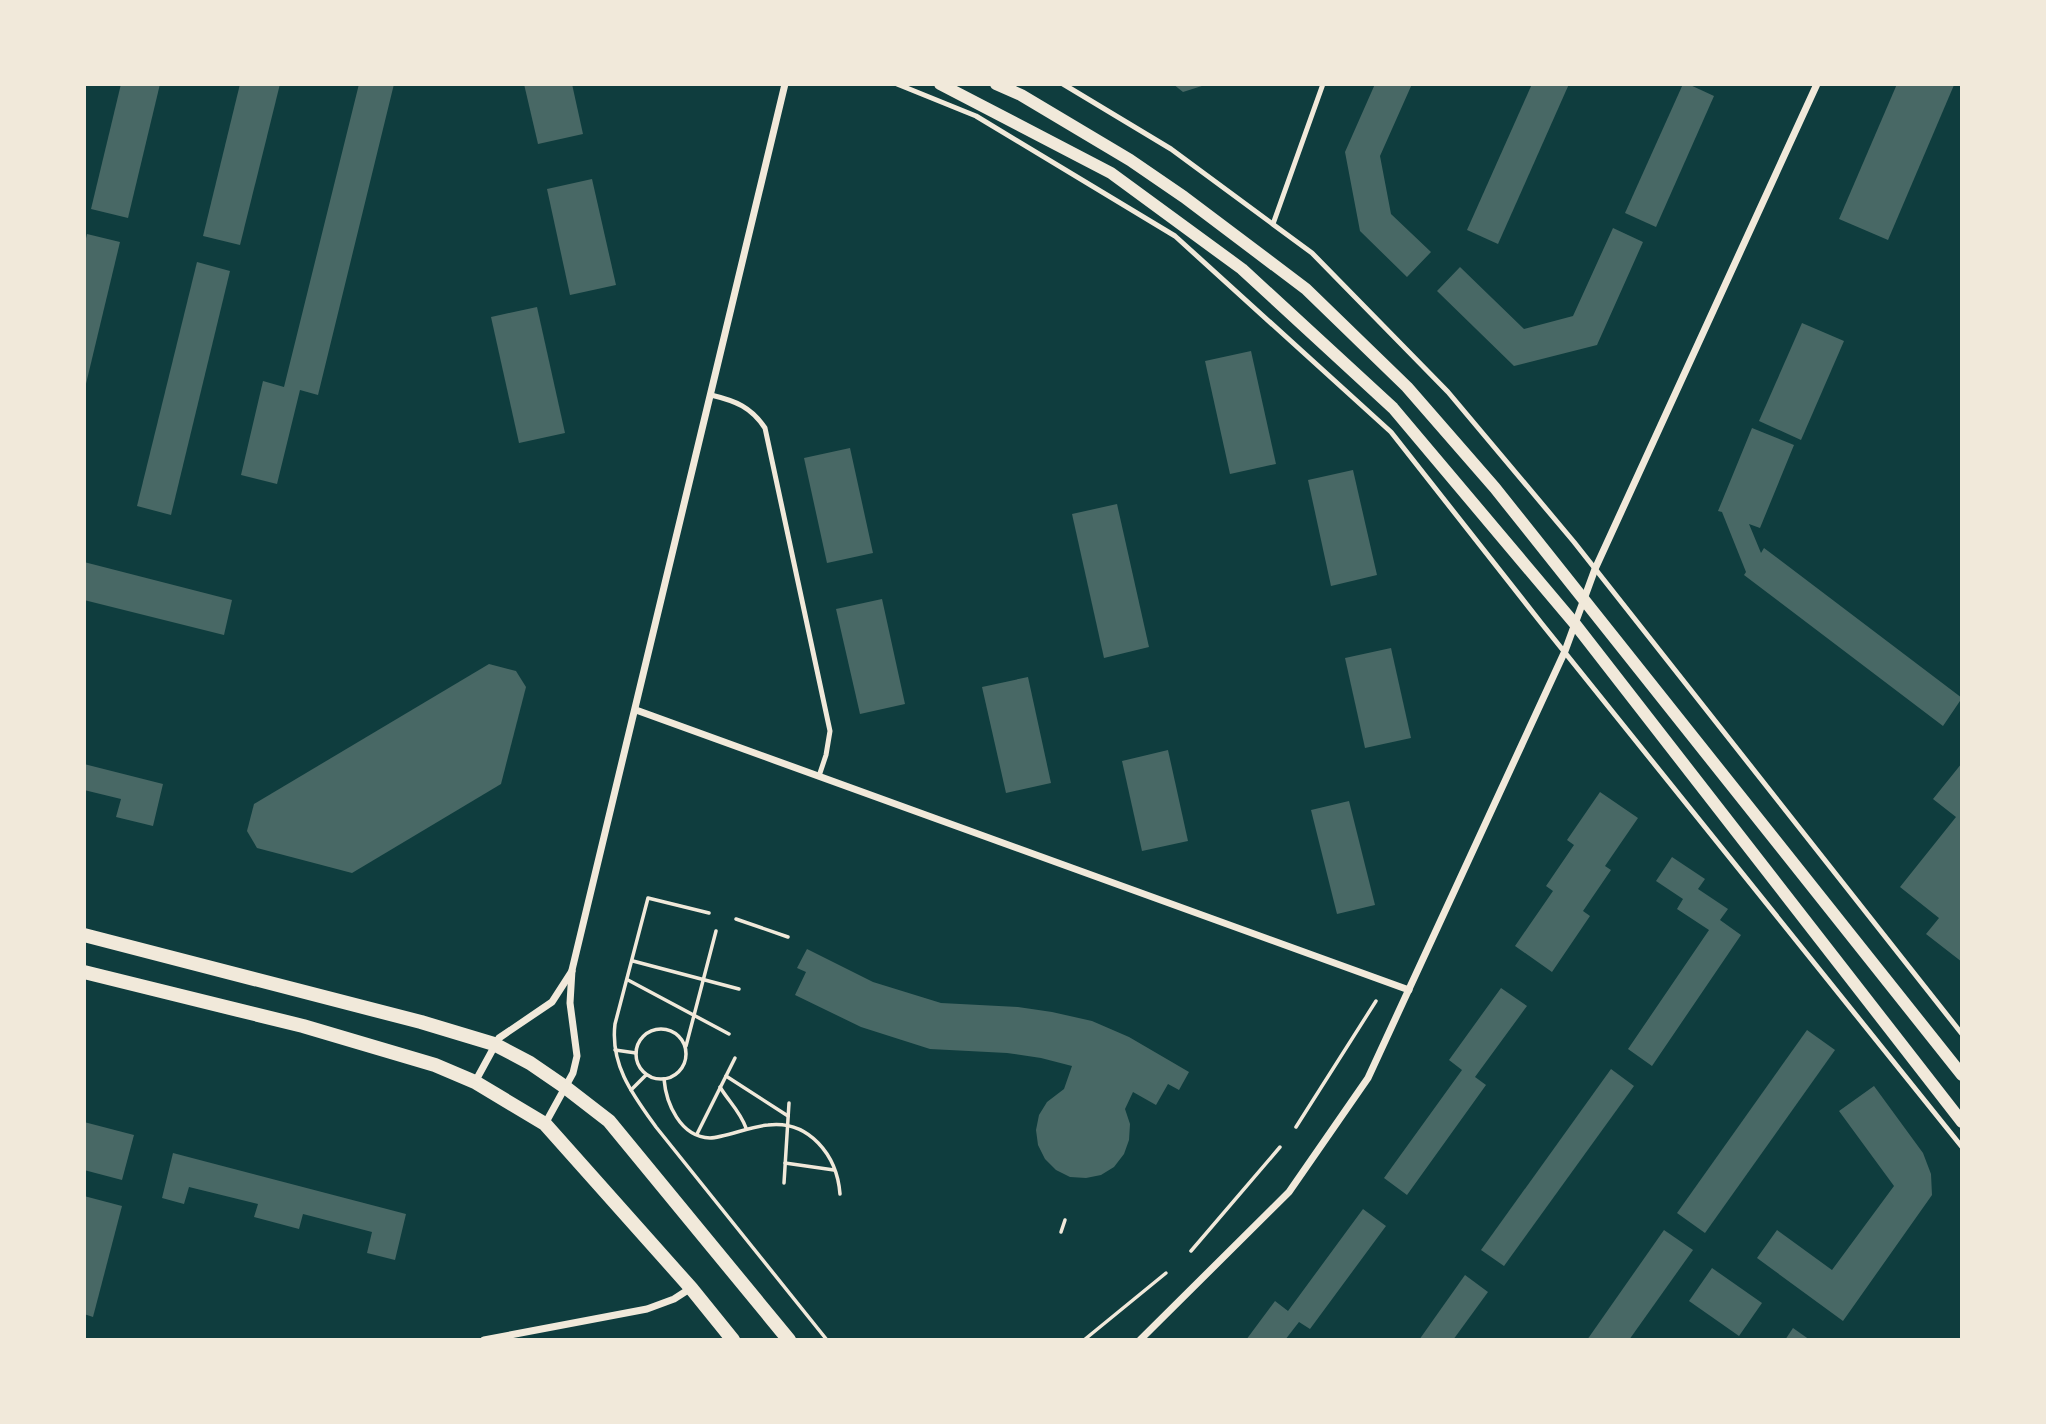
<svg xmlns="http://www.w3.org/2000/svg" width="2046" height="1424" font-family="Commissioner,sans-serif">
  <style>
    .building { fill: #486865 }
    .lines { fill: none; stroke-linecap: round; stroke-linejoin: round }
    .path { stroke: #f1e9da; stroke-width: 3.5 }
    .service { stroke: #f1e9da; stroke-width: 5 }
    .minor { stroke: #f1e9da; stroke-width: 7 }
    .tertiary { stroke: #f1e9da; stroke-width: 12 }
    .secondary { stroke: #f1e9da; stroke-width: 14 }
  </style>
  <rect width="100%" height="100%" fill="#0f3d3e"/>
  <g class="building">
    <path d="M121,84H160L128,218L91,209Z"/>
    <path d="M240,84H280L240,245L203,236Z"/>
    <path d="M359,84H394L318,395L300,390L277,484L241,475L263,381L284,387Z"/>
    <path d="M524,84H572L583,134L538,144Z"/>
    <path d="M1173,84H1205V85L1183,92Z"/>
    <path d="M1375,84H1412L1380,156L1391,214L1431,252L1407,277L1360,231L1345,152Z"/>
    <path d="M1532,84H1569L1498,244L1467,230Z"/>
    <path d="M1683,84H1688L1714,96L1656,227L1625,213Z"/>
    <path d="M1897,84L1954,85L1888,240L1839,219Z"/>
    <path d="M592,179L616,285L570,295L547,189Z"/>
    <path d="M1613,228L1643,242L1597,345L1514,366L1437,291L1460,267L1524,329L1573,316Z"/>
    <path d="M87,234L120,242L85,388L84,247Z"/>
    <path d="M197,262L230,271L171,515L137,506Z"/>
    <path d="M537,307L565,433L519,443L491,317Z"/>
    <path d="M1802,323L1844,341L1801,440L1759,421Z"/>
    <path d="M1251,351L1276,464L1230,474L1205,361Z"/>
    <path d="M1752,428L1794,445L1760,528L1749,524L1761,553L1764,548L1962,698L1943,726L1744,575L1746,572L1722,512L1718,511Z"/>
    <path d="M850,448L873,553L827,563L804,458Z"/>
    <path d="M1353,470L1377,575L1331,586L1308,480Z"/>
    <path d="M1117,504L1149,647L1104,658L1072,514Z"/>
    <path d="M84,562L232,600L224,635L84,600Z"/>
    <path d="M882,599L905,704L860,714L836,609Z"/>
    <path d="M1391,648L1411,738L1365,748L1345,658Z"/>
    <path d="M489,664L516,671L526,687L501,784L352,873L257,848L247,831L254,804Z"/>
    <path d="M1028,677L1051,783L1006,793L982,687Z"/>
    <path d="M1168,750L1188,841L1142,851L1122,761Z"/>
    <path d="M1962,763V962L1926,934L1939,918L1900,887L1956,817L1933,799Z"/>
    <path d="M84,764L163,784L153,826L116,817L121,799L84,790Z"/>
    <path d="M1600,792L1638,818L1605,866L1611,870L1583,911L1590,916L1552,972L1515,946L1553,891L1546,886L1574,845L1567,840Z"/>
    <path d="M1349,801L1375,905L1337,914L1311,810Z"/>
    <path d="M1672,857L1705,879L1698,889L1728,909L1720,920L1741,935L1652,1066L1628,1049L1709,930L1677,909L1683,899L1656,881Z"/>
    <path d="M807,949L873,982L941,1003L1018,1007L1052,1012L1092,1021L1129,1037L1189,1072L1179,1090L1168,1084L1156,1105L1133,1092L1125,1109L1130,1124L1129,1140L1124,1154L1114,1167L1101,1175L1086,1178L1070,1177L1056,1170L1045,1159L1038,1145L1036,1130L1039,1115L1047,1102L1064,1089L1072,1066L1041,1058L1007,1053L930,1049L861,1027L795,995L806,972L797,968Z"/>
    <path d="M1501,988L1527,1006L1475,1077L1486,1085L1407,1195L1384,1178L1462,1070L1449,1060Z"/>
    <path d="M1807,1030L1835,1050L1705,1233L1677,1213Z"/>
    <path d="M1611,1069L1634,1086L1504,1266L1481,1250Z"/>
    <path d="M1874,1086L1923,1153L1931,1174L1932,1195L1843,1321L1757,1258L1777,1230L1832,1270L1894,1186L1839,1111Z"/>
    <path d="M84,1122L134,1135L122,1180L84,1170Z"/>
    <path d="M173,1153L406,1214L395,1260L367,1253L372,1232L303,1214L299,1229L254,1217L258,1204L189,1187L184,1204L162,1198Z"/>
    <path d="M84,1196L122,1206L93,1317L84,1314Z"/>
    <path d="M1363,1209L1386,1226L1310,1329L1299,1322L1285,1340H1246L1275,1301L1288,1311Z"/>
    <path d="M1664,1230L1693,1250L1629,1340H1587Z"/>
    <path d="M1712,1268L1762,1303L1739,1336L1689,1301Z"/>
    <path d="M1465,1275L1488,1292L1453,1340H1419Z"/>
    <path d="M1793,1328L1810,1340H1785Z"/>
  </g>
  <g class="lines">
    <g class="path">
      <path d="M709,913L648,898L615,1024C610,1065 633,1095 656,1127L827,1340"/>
      <path d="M736,919L788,937"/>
      <path d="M633,961L739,989"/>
      <path d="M628,980L729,1034"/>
      <circle cx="661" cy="1054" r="25"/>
      <path d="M686,1046L716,931"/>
      <path d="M615,1050L636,1053"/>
      <path d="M726,1076L788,1116"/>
      <path d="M664,1079C666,1103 680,1137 710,1138C723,1138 752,1126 768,1125C809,1120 837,1155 840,1194"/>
      <path d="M720,1087C729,1102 740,1111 746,1128"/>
      <path d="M631,1090L646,1075"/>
      <path d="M1296,1127L1376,1001"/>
      <path d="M697,1134L735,1058"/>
      <path d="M785,1163L834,1170"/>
      <path d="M784,1183L789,1103"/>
      <path d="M1061,1232L1065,1220"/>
      <path d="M1191,1251L1280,1147"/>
      <path d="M1084,1340L1166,1273"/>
    </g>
    <g class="service">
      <path d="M897,84L976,116L1175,236L1391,432L1542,624L1962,1147"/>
      <path d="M1063,84L1171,149L1312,253L1448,392L1574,542L1962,1034"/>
      <path d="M1273,224L1323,84"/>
      <path d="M711,395C736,401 751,407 765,428L830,731L826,755L819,776"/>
    </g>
    <g class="minor">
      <path d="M636,710L1409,990"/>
      <path d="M475,1082L499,1038L552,1002L572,971"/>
      <path d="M545,1124L573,1073L577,1056L570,1003L572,970L785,84"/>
      <path d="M484,1340L647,1309L674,1299L691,1288"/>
      <path d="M1140,1340L1289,1192L1368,1078L1565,651L1595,569L1817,84"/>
    </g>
    <g class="tertiary">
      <path d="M940,84L1111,173L1242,269L1393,408L1575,624L1962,1122"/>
      <path d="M996,84L1021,95L1130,160L1184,197L1306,289L1407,387L1495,488L1962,1075"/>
    </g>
    <g class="secondary">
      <path d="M84,935L421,1022L494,1044L530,1063L565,1087L609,1121L789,1340"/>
      <path d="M84,972L303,1026L435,1065L475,1082L545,1124L691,1288L733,1340"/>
    </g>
  </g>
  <rect width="2046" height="1424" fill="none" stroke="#f1e9da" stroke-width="172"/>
</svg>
